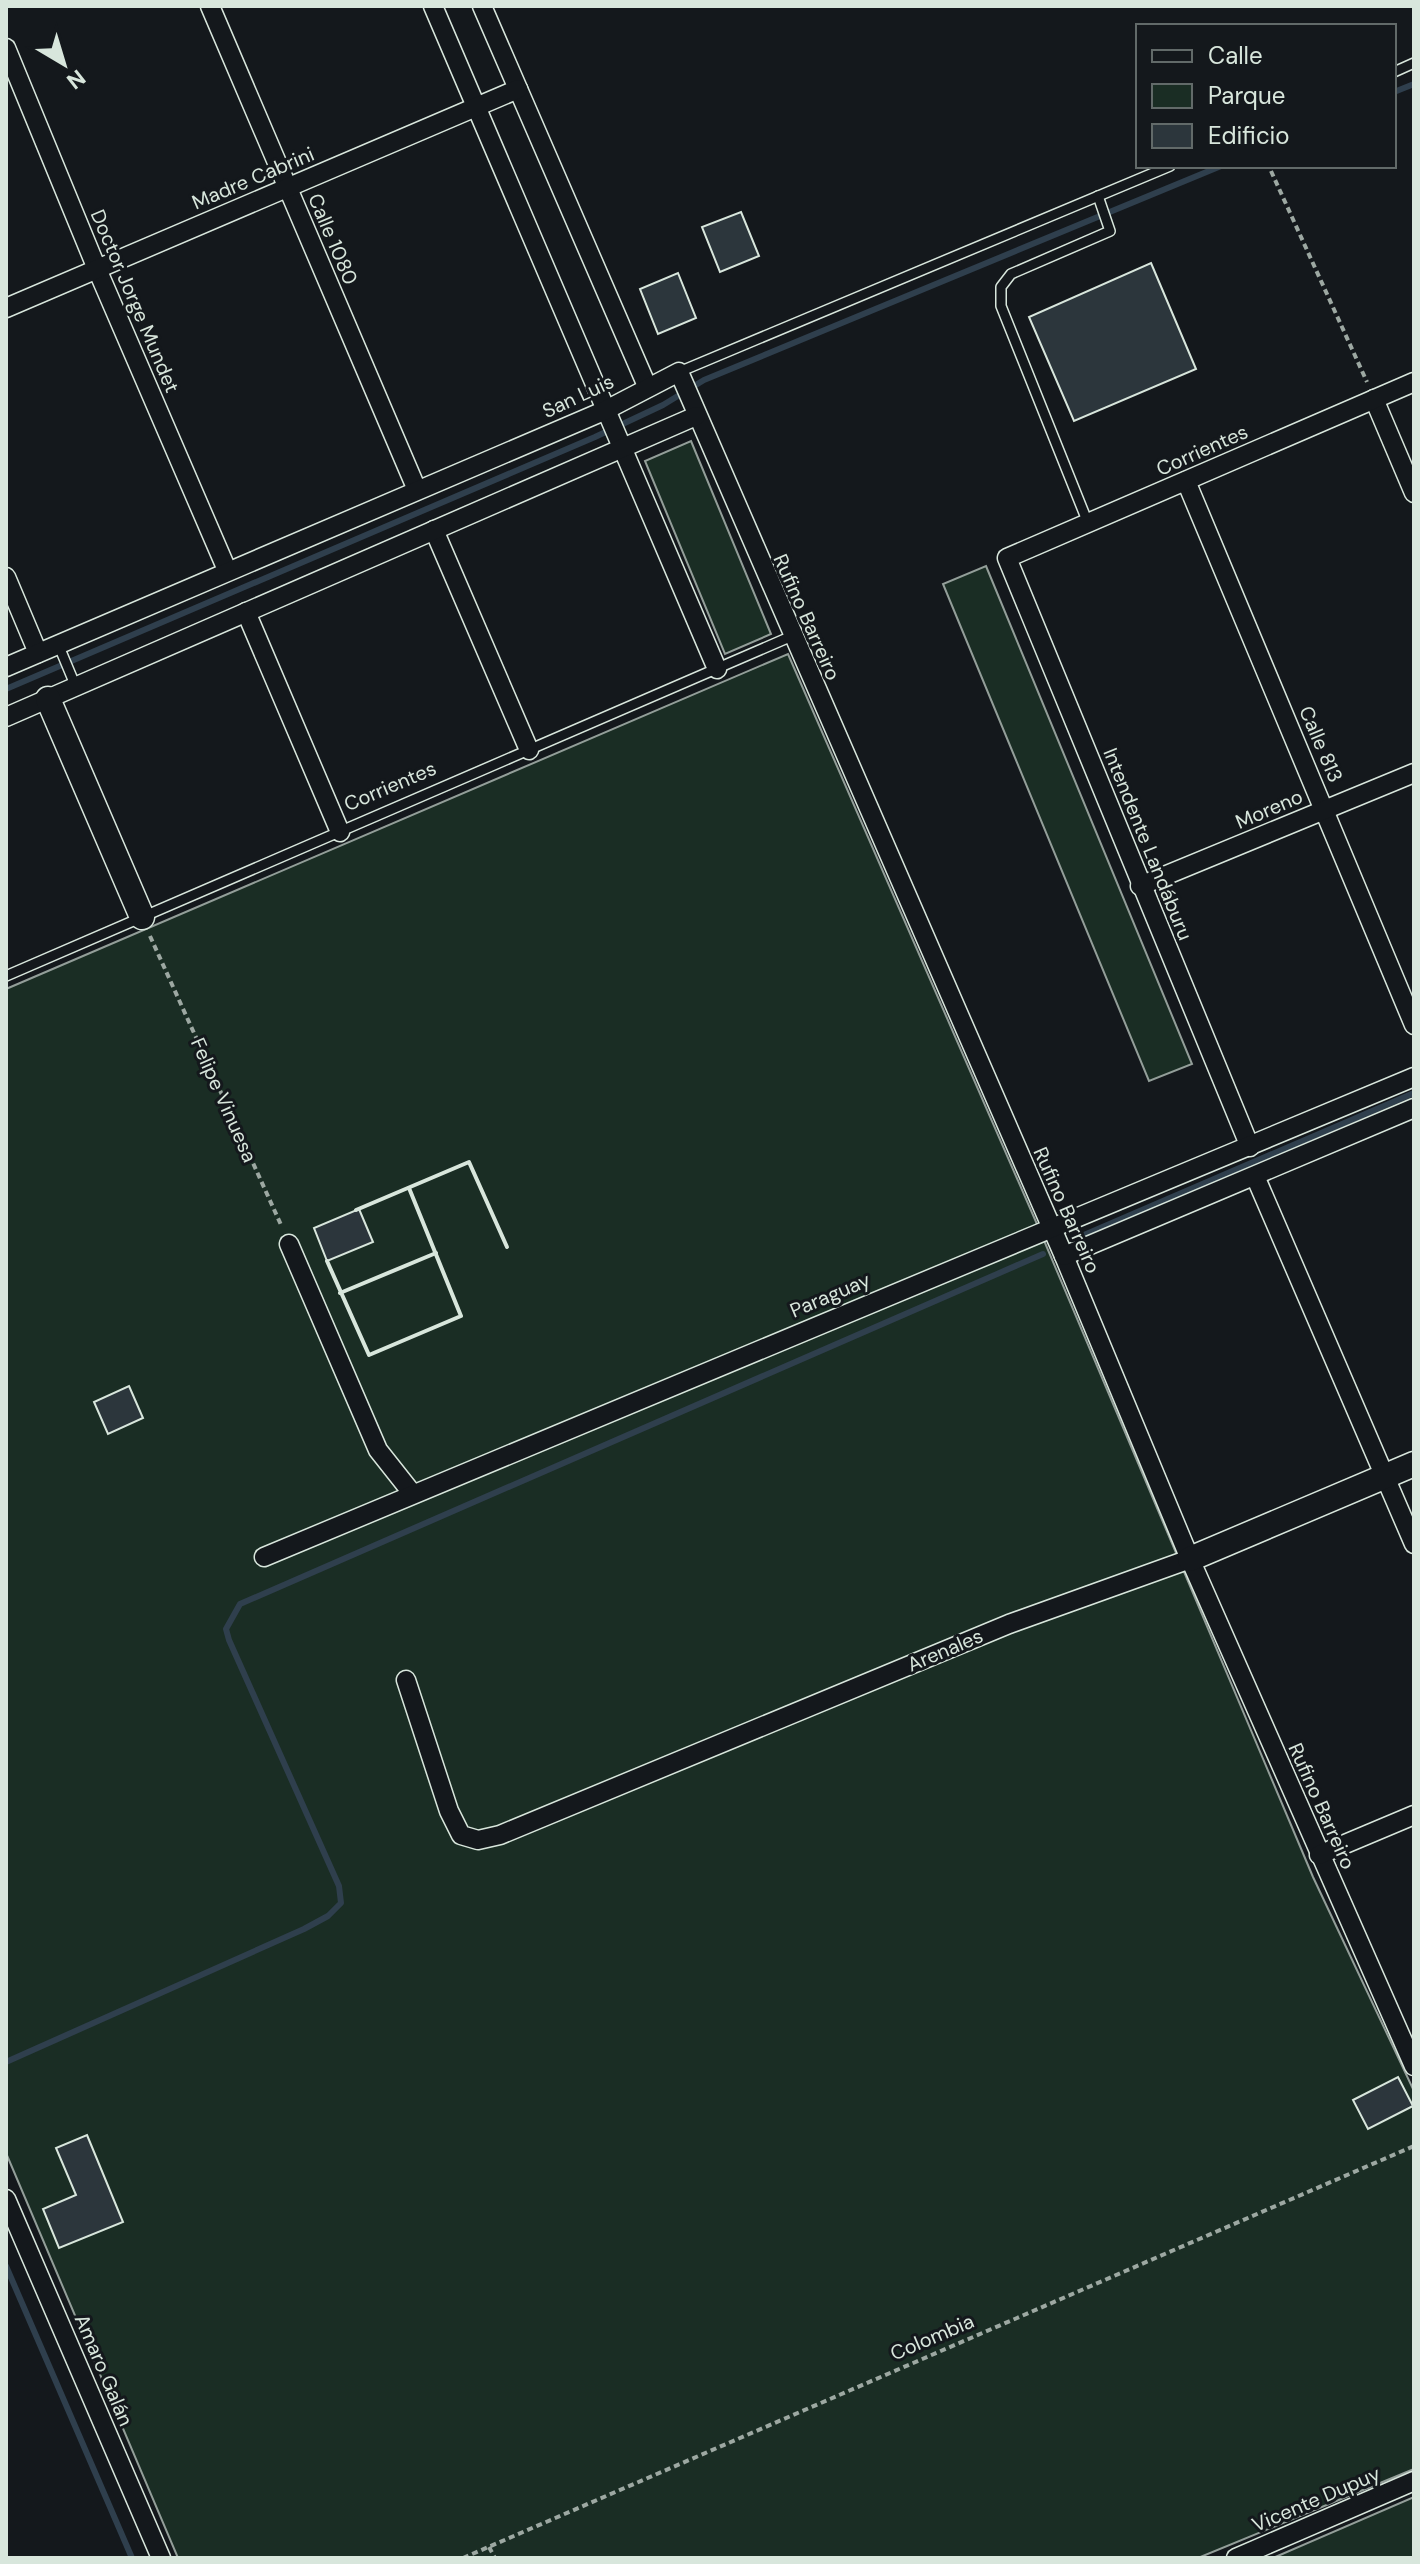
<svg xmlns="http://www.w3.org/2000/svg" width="1420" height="2564" font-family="'DM Sans',sans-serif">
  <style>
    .green { fill: #1a2d24; stroke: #939e99; stroke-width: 2 }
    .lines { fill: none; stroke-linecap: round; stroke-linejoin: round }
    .stream { stroke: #2f3f4d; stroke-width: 6 }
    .building { fill: #2c363c; stroke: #d8e6dc; stroke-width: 2 }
    .service-casing { stroke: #d8e6dc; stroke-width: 12 }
    .minor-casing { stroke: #d8e6dc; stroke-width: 21 }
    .tertiary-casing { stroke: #d8e6dc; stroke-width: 27 }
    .path { stroke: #9da8a2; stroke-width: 4; stroke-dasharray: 6 4; stroke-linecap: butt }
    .service { stroke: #14181c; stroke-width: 9 }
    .minor { stroke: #14181c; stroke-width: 18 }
    .tertiary { stroke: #14181c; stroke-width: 24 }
    .wall { stroke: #d8e6dc; stroke-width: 4 }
    .labels { text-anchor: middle; stroke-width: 6; stroke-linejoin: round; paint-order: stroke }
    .street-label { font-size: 20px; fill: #d8e6dc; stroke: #14181c }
  </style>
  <rect width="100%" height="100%" fill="#14181c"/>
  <g class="green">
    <path d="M691,441L771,634L725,654L645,461Z"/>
    <path d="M986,566L1192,1064L1149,1081L943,584Z"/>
    <path d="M788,654L1040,1231L1313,1877L1414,2091V2469L1198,2558H178L6,2153V989Z"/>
    <path d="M1414,2497V2558H1273Z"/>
  </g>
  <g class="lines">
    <g class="stream">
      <path d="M1394,92L1414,84"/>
      <path d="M6,689L595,437L663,405L704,380L1221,166"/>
      <path d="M1077,1238L1414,1093"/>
      <path d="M6,2062L304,1929L328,1916L341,1903L339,1886L229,1640L226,1629L240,1604L1043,1254"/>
      <path d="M6,2266L132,2558"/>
    </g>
  </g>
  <g class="building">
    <path d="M741,212L759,256L720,272L702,227Z"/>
    <path d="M1151,263L1196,369L1074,421L1029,317Z"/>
    <path d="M678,273L696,318L658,334L640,289Z"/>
    <path d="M359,1209L373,1242L327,1261L314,1228Z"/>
    <path d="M129,1386L143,1418L108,1434L94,1402Z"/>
    <path d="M1398,2077L1413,2106L1368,2129L1353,2100Z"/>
    <path d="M87,2135L123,2222L59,2248L43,2209L76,2195L56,2148Z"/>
  </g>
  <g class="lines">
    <g class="service-casing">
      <g id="service">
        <path d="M1394,72L1414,63"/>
        <path d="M679,372L1170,166"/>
        <path d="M1088,523L1001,306V287L1011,274L1110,231L1098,196"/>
        <path d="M58,644L76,687"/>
        <path d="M6,976L792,636"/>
      </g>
    </g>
    <g class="minor-casing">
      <g id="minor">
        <path d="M210,6L417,490"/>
        <path d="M433,6L717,669"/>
        <path d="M482,6L647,386"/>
        <path d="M6,48L97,269L227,570"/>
        <path d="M6,308L518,89"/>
        <path d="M1374,399L1414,493"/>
        <path d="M1186,481L1414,1025"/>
        <path d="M434,530L529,750"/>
        <path d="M6,577L38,653"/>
        <path d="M246,612L340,832"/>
        <path d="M6,667L606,410L679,372L1064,1256L1190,1559L1414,2066"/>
        <path d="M6,717L696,416"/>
        <path d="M1140,886L1414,773"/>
        <path d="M1250,1147L1007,558L1414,382"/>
        <path d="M1255,1176L1414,1544"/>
        <path d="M289,1244L378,1450L412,1493"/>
        <path d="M1064,1256L1414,1108"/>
        <path d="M264,1557L1414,1077"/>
        <path d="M406,1680L449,1811L461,1835L478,1840L500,1835L1009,1624L1190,1559"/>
        <path d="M1319,1855L1414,1815"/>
        <path d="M6,2199L161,2558"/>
        <path d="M1236,2558L1414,2481"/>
      </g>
    </g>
    <g class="tertiary-casing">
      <g id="tertiary">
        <path d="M48,699L142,917"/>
        <path d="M1190,1559L1414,1464"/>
      </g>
    </g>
    <g class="path">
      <path d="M1271,171L1367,382"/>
      <path d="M150,936L282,1227"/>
      <path d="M489,2547L495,2558"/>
      <path d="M463,2558L1414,2146"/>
    </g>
    <use href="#service" class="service"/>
    <use href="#minor" class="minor"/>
    <use href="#tertiary" class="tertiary"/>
    <g class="wall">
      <path d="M356,1210L469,1162L507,1247"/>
      <path d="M327,1261L369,1355L461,1316L409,1188"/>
      <path d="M340,1293L436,1253"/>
    </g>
  </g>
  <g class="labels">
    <g class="street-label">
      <text transform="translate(253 178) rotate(-23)" y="7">Madre Cabrini</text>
      <text transform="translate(333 239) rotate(67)" y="7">Calle 1080</text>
      <text transform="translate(135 301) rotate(67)" y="7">Doctor Jorge Mundet</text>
      <text transform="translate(578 396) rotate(-25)" y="7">San Luis</text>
      <text transform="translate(1202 450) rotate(-24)" y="7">Corrientes</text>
      <text transform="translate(807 617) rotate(66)" y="7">Rufino Barreiro</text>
      <text transform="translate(1321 744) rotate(67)" y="7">Calle 813</text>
      <text transform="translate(390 786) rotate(-23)" y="7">Corrientes</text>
      <text transform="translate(1269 809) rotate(-23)" y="7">Moreno</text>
      <text transform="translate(1148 844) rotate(68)" y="7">Intendente Landáburu</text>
      <text transform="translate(224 1100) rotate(66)" y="7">Felipe Vinuesa</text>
      <text transform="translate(1067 1210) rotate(66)" y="7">Rufino Barreiro</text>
      <text transform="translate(830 1295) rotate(-23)" y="7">Paraguay</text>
      <text transform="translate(945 1650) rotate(-23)" y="7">Arenales</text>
      <text transform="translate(1322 1806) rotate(66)" y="7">Rufino Barreiro</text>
      <text transform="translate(932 2337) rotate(-23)" y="7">Colombia</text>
      <text transform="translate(104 2370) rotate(67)" y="7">Amaro Galán</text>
      <text transform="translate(1316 2499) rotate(-23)" y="7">Vicente Dupuy</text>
    </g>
  </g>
  <rect width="1420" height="2564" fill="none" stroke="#d8e6dc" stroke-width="16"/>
  <rect x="1136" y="24" width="260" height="144" fill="#14181c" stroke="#626a69" stroke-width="2"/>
  <rect x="1152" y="50" width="40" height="12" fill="#14181c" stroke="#626a69" stroke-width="2"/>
  <text x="1208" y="64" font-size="24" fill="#d8e6dc">Calle</text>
  <rect x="1152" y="84" width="40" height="24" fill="#1a2d24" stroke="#626a69" stroke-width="2"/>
  <text x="1208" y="104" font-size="24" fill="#d8e6dc">Parque</text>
  <rect x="1152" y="124" width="40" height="24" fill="#2c363c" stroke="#626a69" stroke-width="2"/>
  <text x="1208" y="144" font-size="24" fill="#d8e6dc">Edificio</text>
  <g transform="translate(64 64) rotate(142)" stroke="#14181c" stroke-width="6" paint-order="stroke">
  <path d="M0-6L14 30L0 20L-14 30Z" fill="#d8e6dc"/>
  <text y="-12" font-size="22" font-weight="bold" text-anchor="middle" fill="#d8e6dc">N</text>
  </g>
</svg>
